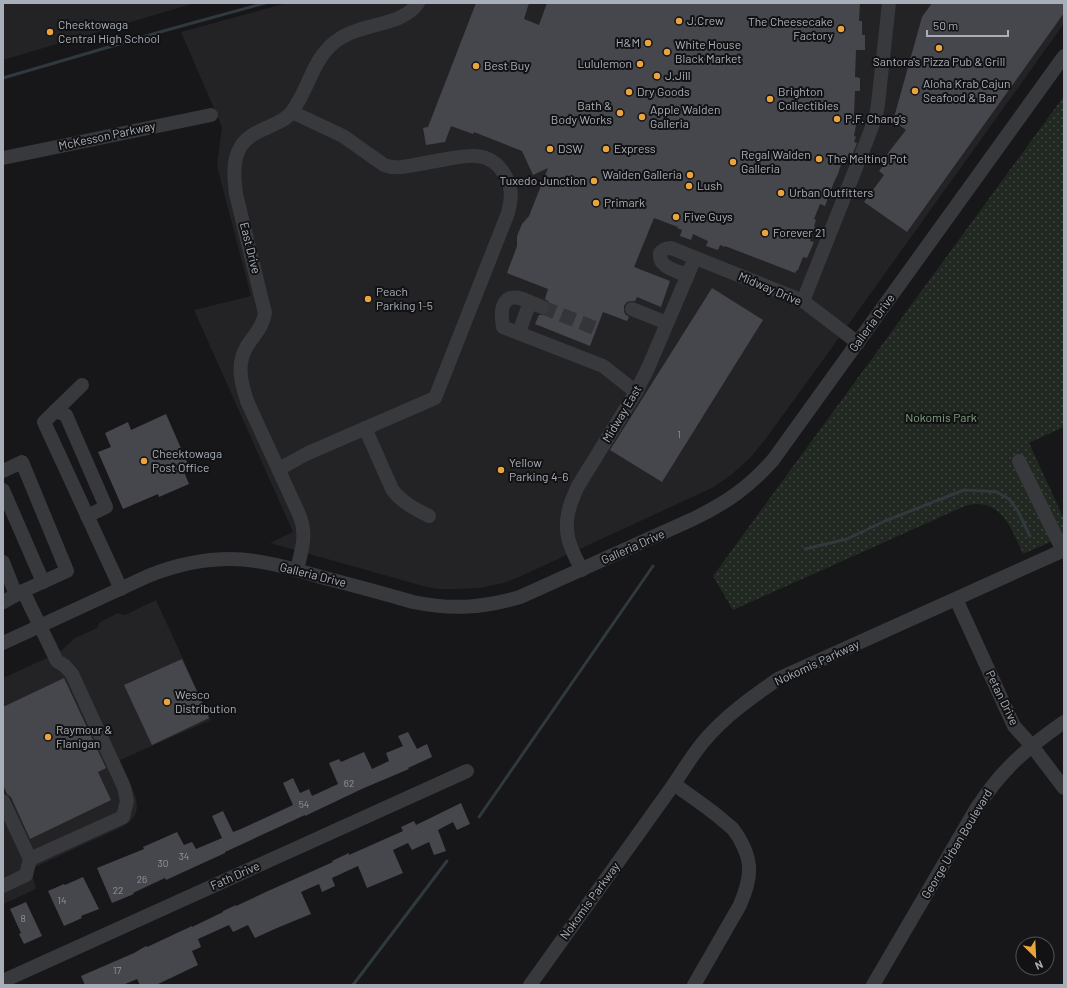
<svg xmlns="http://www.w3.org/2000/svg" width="1067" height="988" font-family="Barlow,sans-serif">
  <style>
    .built { fill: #232326 }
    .park { fill: url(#park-dots) }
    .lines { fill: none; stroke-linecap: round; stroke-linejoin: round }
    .stream { stroke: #2f393e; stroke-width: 3 }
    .building { fill: #46474c }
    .minor-tunnel { stroke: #343539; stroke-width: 14; stroke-dasharray: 14 7; stroke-linecap: butt }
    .minor { stroke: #38393d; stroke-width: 14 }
    .poi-dot { fill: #eaa43d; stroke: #121214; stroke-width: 1.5 }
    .labels { text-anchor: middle; stroke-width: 4; stroke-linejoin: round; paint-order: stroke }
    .number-label { font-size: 10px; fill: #90959d }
    .poi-label { font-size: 12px; fill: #a9afb8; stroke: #121214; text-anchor: start }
    .street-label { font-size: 12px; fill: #a9afb8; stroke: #121214 }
    .park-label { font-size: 12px; fill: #82a281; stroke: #121214 }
  </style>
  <defs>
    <pattern id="park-dots" width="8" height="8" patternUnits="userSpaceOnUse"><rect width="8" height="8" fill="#212821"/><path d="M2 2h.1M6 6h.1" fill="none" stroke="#3e453f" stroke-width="1.8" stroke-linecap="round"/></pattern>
  </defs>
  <rect width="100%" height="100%" fill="#171719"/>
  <g class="built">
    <path d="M3,3H195L3,60Z"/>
    <path d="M287,3H1064V23L1058,32L828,353L764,441L749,459L731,475L712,488L519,577L503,583L480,588L459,589H438L423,586L270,543L293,532L194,310L251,296L217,166L222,127L181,32Z"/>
    <path d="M156,600L211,720L120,760L136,798L137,808L135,815L130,822L122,827L33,868V877L36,889L3,904V678L60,652L75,638L97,628L100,622L118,613L125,615Z"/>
  </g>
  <path class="park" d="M1064,96V427L1029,443L1064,519V536L1023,554C1011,528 1001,496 965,506L733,610L713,576Z"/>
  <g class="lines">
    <g class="stream">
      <path d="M3,78L167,30L265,3"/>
      <path d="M805,549L847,539L885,521L964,490L985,491L997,492L1009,499L1018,511L1030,536"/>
      <path d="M479,817L653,566"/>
      <path d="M353,985L447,861"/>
    </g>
  </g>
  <g class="building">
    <path d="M476,3H529L524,19L539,25L547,3H860L859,21H862V35H865V50H856L855,77L860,78V91H855L854,114H858L854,136L856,137L854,142L857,143L850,161L843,158L838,174L834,182L825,206L820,204L814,219L816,220L814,226L815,227L810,241L814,242L807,258L803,257L798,270H797L795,273L725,246V247L720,245L718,250L706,246L708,241L693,234L691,240L680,236L682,230L677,228L678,227L654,218L634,267L670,281L661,307L637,297L635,301H631L627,302L624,306V311L625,314L629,317L627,321L603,312L590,346L535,324L539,315H543L547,314L550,310V306L549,302L545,299L548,289L507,273L517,246V236L522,224L529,216L548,168L533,175L522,151L474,132L473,134L451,126L445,142L426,145L423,128L428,127Z"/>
    <path d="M932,3H1064V13L907,232L864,202L884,175L879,171L885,163L888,153L906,130L891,119L895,114L922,17Z"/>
    <path d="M712,288L763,320L662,482L610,450Z"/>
    <path d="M166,414L190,469L184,472L189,484L159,497L158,494L123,509L98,452L111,447L105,433L128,422L131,430Z"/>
    <path d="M182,659L209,718L152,745L124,685Z"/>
    <path d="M64,678L106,768L98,772L111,800L30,839L11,797L7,794L3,785V707Z"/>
    <path d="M408,732L417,749L427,744L432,757L408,768L409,769L364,788L305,816V815L225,852V853L166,880L165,878L133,893L134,894L112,903L97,868L144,849L143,847L177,832L184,845L192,842L196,849L222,838L212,816L223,811L233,832L241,829L293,805L283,783L293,778L300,793L309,789L312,796L338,784L329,763L339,759L341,762L364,752L372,769L389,761L386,753L403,746L398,736Z"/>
    <path d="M461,803L470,824L457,830L453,822L438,830L446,851L434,855L429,842L412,850L408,843L393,850L403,873L367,888L358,866L332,878L335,886L322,892L319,884L301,892L311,914L277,928L255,938L248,925L233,932L229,925L198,939L201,947L192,951L198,965L156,985H140L137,979L123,985H85L81,976L134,953L146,946L147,947L192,926V927L223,912V911L236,905V906L268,891L333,862L332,861L349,853V855L403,831L401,827L414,821L416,825Z"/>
    <path d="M83,877L99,909L81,916L82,918L64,926L48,891L64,884L65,885Z"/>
    <path d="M26,902L42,936L24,944L19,934L21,933L10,909Z"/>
  </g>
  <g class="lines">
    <path class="minor-tunnel" d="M542,307L597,329"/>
    <g class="minor">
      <path d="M3,158L211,115"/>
      <path d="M688,275C681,273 667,269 663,263C660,261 660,257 660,253C664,249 666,248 671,248L803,301L858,343"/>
      <path d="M803,301L867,140L876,116L878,104L889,3"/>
      <path d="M530,302L542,307"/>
      <path d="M632,309L667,323"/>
      <path d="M519,332L530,302C505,290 499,304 503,327L603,366L636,392"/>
      <path d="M82,385L44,422L121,589"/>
      <path d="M55,411L66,415L106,507L87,516"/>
      <path d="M365,428L392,489C401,502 415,509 429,516"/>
      <path d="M1019,461L1063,551"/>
      <path d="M279,469L306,454L435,398L508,213C512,197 513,186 503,172C489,151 468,155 447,159C436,161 425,163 414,165C403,167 394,169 384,165L343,136L292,112"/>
      <path d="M3,471L22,462L67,571L23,591L3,602"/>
      <path d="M3,490L43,582"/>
      <path d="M3,562L16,595"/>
      <path d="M297,570C302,548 308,533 298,512L247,401C241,382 236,364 247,346C255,334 263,326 265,313L236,194C234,177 232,161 241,146C252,128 279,128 292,112C294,109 296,105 298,102C311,80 316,54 339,39C362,23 403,26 418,3"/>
      <path d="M582,570C577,561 572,551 569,541C563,521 570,503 578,486L636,392L648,368L695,258"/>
      <path d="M956,599L1014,726L1032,746L1064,788"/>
      <path d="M3,643L148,576C175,565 202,559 231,559C260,559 294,569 321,577C352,585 382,593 413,602C452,610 482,608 520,597L693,519C726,503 748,488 773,460L1064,56"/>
      <path d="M674,784C689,795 704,805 719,817C723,821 729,825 733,829C741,839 748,854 749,866C750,880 745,893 740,905L694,985"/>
      <path d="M3,801L30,859"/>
      <path d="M3,886L26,875L30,859L123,817L127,801L124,787L72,674L65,666L57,661L23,591"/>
      <path d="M3,981L467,771"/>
      <path d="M530,985L674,784C684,769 693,754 704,741C725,716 752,697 778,679L1064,550"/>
      <path d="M873,985L976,809C986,794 996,780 1009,767C1025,750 1044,736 1064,722"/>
    </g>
  </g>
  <g class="poi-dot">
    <circle cx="679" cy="21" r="4"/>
    <circle cx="841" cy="29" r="4"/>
    <circle cx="50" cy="32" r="4"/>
    <circle cx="648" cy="43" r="4"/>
    <circle cx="939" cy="48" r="4"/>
    <circle cx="667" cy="52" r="4"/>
    <circle cx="640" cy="64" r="4"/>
    <circle cx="476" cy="66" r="4"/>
    <circle cx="657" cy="76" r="4"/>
    <circle cx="915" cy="91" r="4"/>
    <circle cx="629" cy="92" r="4"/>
    <circle cx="770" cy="99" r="4"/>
    <circle cx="620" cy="113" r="4"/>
    <circle cx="642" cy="117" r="4"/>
    <circle cx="837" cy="119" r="4"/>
    <circle cx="550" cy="149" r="4"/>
    <circle cx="606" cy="149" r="4"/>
    <circle cx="819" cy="159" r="4"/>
    <circle cx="733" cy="162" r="4"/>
    <circle cx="690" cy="175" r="4"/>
    <circle cx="594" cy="181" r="4"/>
    <circle cx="689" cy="186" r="4"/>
    <circle cx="781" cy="193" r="4"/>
    <circle cx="596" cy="203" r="4"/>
    <circle cx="676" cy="217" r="4"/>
    <circle cx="765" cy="233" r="4"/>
    <circle cx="368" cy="299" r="4"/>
    <circle cx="144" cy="461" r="4"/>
    <circle cx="501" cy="470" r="4"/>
    <circle cx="167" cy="702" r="4"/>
    <circle cx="48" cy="737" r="4"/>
  </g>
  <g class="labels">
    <g class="number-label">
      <text x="679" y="438">1</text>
      <text x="349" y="787">62</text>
      <text x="304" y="808">54</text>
      <text x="184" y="860">34</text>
      <text x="163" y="867">30</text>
      <text x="142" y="883">26</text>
      <text x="118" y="894">22</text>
      <text x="62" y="904">14</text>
      <text x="23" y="922">8</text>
      <text x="117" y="974">17</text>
    </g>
    <g class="poi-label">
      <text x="687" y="25">J.Crew</text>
      <text x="833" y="26" text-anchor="end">The Cheesecake<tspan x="833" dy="14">Factory</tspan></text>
      <text x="58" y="29">Cheektowaga<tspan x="58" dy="14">Central High School</tspan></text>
      <text x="640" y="47" text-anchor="end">H&amp;M</text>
      <text x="675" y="49">White House<tspan x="675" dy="14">Black Market</tspan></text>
      <text x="939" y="66" text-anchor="middle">Santora's Pizza Pub &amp; Grill</text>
      <text x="632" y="68" text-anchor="end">Lululemon</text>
      <text x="484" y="70">Best Buy</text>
      <text x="665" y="80">J.Jill</text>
      <text x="923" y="88">Aloha Krab Cajun<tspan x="923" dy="14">Seafood &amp; Bar</tspan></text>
      <text x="637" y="96">Dry Goods</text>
      <text x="778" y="96">Brighton<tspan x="778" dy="14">Collectibles</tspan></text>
      <text x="612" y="110" text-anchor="end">Bath &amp;<tspan x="612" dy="14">Body Works</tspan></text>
      <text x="650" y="114">Apple Walden<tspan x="650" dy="14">Galleria</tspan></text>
      <text x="845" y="123">P.F. Chang's</text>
      <text x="558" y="153">DSW</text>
      <text x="614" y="153">Express</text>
      <text x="741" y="159">Regal Walden<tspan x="741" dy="14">Galleria</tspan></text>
      <text x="827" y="163">The Melting Pot</text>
      <text x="682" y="179" text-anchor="end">Walden Galleria</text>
      <text x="586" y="185" text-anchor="end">Tuxedo Junction</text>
      <text x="697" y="190">Lush</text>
      <text x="789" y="197">Urban Outfitters</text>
      <text x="604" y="207">Primark</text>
      <text x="684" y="221">Five Guys</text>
      <text x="773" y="237">Forever 21</text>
      <text x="376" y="296">Peach<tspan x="376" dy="14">Parking 1-5</tspan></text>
      <text x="152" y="458">Cheektowaga<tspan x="152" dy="14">Post Office</tspan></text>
      <text x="509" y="467">Yellow<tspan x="509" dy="14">Parking 4-6</tspan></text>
      <text x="175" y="699">Wesco<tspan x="175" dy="14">Distribution</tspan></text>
      <text x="56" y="734">Raymour &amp;<tspan x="56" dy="14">Flanigan</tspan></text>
    </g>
    <g class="street-label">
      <text transform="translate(107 136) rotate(-12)" y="4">McKesson Parkway</text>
      <text transform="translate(250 248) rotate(76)" y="4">East Drive</text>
      <text transform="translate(770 289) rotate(23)" y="4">Midway Drive</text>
      <text transform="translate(872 323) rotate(-54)" y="4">Galleria Drive</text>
      <text transform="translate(622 414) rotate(-59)" y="4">Midway East</text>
      <text transform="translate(633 547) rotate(-24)" y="4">Galleria Drive</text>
      <text transform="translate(313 575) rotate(14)" y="4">Galleria Drive</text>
      <text transform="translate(817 663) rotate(-25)" y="4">Nokomis Parkway</text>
      <text transform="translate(1002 698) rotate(64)" y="4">Petan Drive</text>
      <text transform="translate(957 844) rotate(-59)" y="4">George Urban Boulevard</text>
      <text transform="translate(235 876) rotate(-24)" y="4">Fath Drive</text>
      <text transform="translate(590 901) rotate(-54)" y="4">Nokomis Parkway</text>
    </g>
    <g class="park-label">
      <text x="941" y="422">Nokomis Park</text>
    </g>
  </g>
  <rect width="1067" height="988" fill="none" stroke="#a9afb8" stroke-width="8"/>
  <g transform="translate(1035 956) rotate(156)"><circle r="19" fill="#121214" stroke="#4e5156"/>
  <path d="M0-3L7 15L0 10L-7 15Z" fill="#eaa43d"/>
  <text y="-6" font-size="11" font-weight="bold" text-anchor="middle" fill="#a9afb8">N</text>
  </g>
  <path d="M927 30v6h81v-6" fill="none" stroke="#a9afb8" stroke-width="2"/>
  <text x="933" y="30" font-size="12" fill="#a9afb8" stroke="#121214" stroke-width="3" paint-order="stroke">50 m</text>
</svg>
